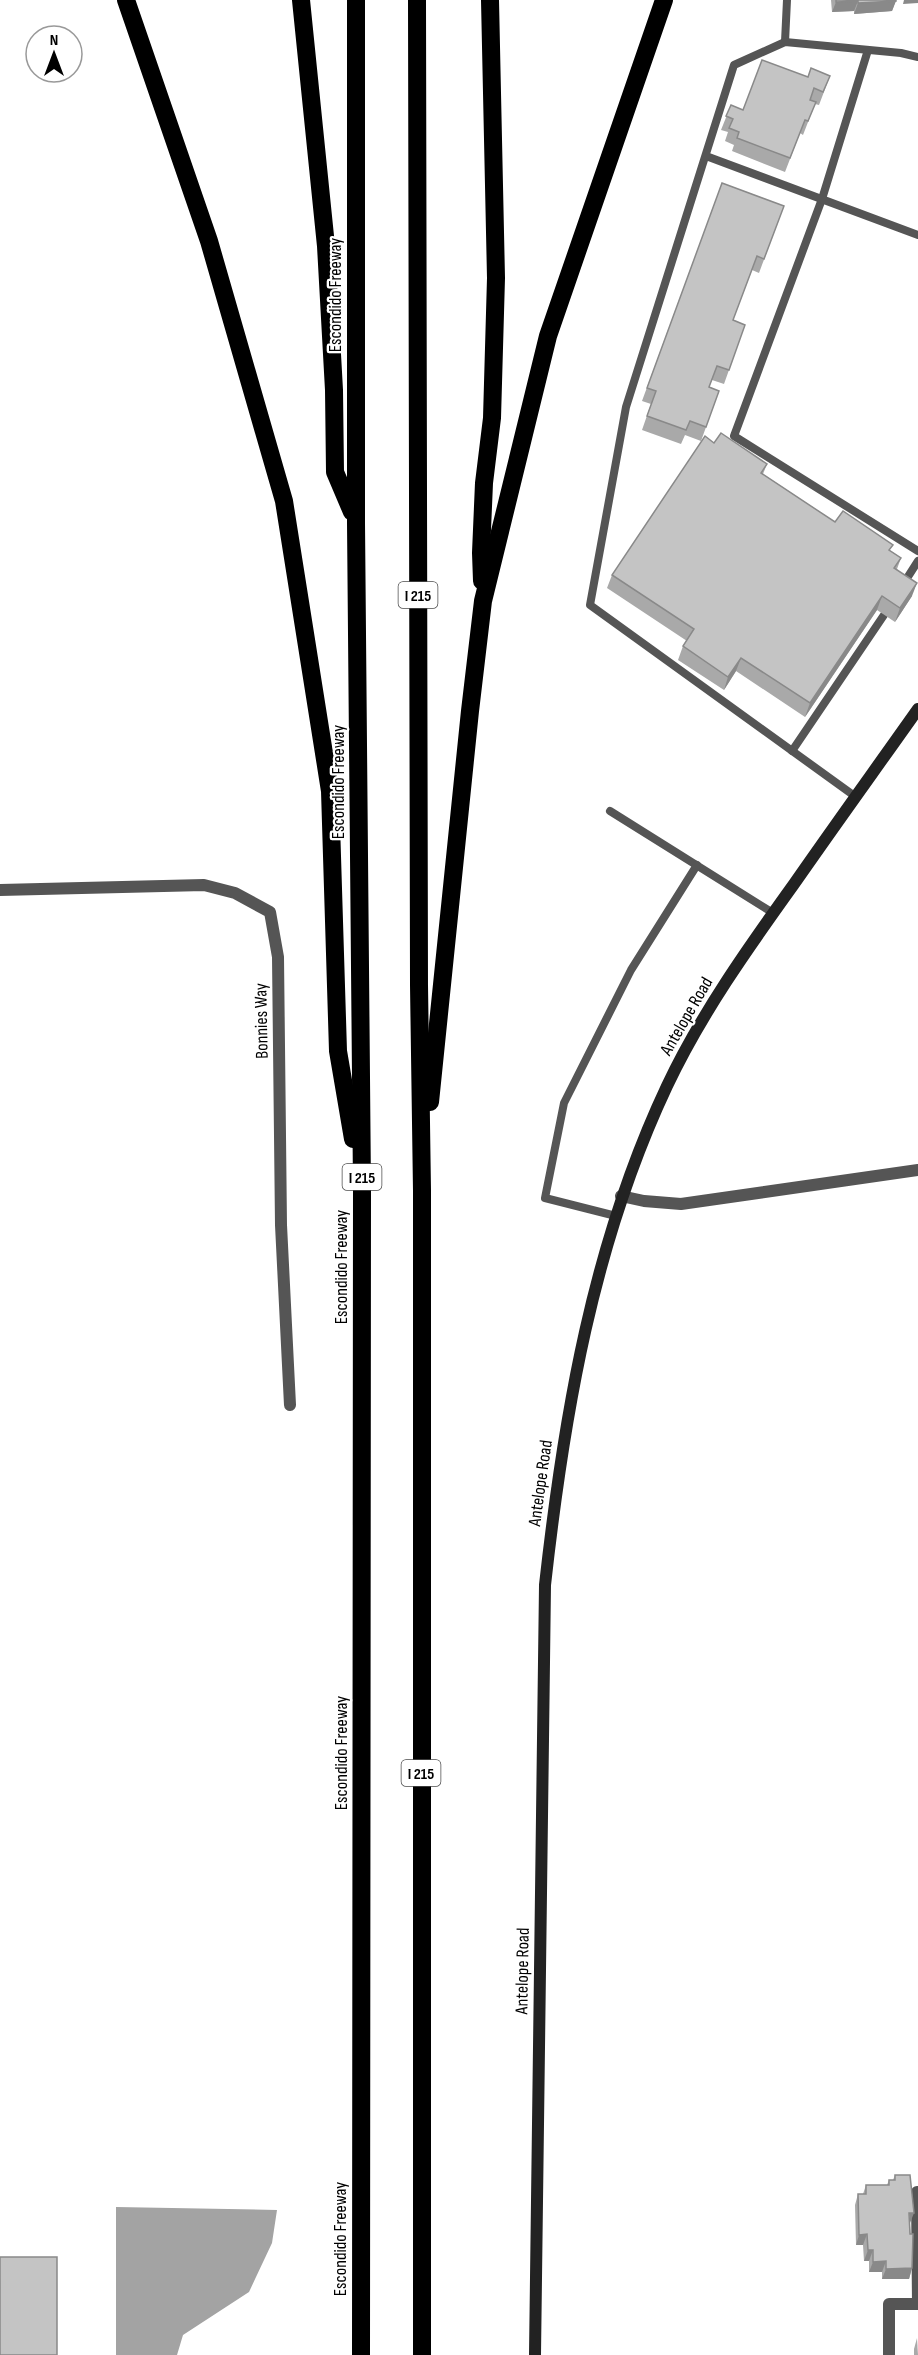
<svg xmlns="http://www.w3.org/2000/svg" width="918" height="2355" font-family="'Sofia Sans Condensed',sans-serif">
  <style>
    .water { fill: #a3a3a3 }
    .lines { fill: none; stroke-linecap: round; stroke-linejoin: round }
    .lane { stroke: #555; stroke-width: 8 }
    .street { stroke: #555; stroke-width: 12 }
    .secondary { stroke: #222; stroke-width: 12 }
    .highway { stroke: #000; stroke-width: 18 }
    .wall { fill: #a9a9a9 }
    .shaded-wall { fill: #898989 }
    .building { fill: #c4c4c4; stroke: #898989; stroke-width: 1.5 }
    .labels { text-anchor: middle; stroke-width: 4.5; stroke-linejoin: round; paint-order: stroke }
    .shield { fill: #fff; stroke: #4c4c4c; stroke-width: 1.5 }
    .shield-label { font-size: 16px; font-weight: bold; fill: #000 }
    .street-label { font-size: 18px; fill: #000; stroke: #fff }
  </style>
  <rect width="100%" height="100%" fill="#fff"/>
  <path class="water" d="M116,2207L277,2210L272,2243L249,2292L183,2335L177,2355H116Z"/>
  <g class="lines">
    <g class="lane">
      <path d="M785,42L787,0"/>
      <path d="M868,50L822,199L734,436L918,551"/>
      <path d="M706,156L918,235"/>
      <path d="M902,586L918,561"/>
      <path d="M792,751L884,615"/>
      <path d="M856,797L590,605L626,407L734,65L785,42L901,53L918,57"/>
      <path d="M610,811L773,913"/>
      <path d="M616,1216L545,1198L564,1103L631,970L697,865"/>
    </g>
    <g class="street">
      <path d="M0,890L204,885L235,893L270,912L278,957L281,1225L290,1405"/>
      <path d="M621,1196L644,1201L681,1204L918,1170"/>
      <path d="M917,2192L918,2304"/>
      <path d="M889,2355V2304H918"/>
    </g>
    <path class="secondary" d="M535,2355L545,1585C564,1414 593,1243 667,1086C701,1014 748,948 794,884C835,825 877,767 918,709"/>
    <g class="highway">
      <path d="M126,0L209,241L284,501L330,791L338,1051L353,1139"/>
      <path d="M301,0L326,246L334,390L335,472L352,512"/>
      <path d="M356,0V523L362,1188L361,2355"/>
      <path d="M417,0L419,985L422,1191V2355"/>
      <path d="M482,581L481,553L484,483L492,418L496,278L490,0"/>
      <path d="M430,1102L470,711L483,601L548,336L664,0"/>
    </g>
  </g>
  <g class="wall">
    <path d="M831,0H896L892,11L854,14V11L832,12Z"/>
    <path d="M830,76L819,105L815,104L803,135L800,133L785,172L732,151L734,145L725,141L728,132L721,130L731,105L743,110L808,77Z"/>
    <path d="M722,183L784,206L759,273L752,270L733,320L745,325L724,384L712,380L709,387L719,391L701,441L685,435L681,444L642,430L651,404L642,401Z"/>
    <path d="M714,443L767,464L763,474L835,522L891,551L901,558L897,569L912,596L895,622L877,610L805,717L736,671L724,690L678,660L683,646L687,641L607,588L612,575Z"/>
    <path d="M895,2175L910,2223L912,2268L909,2279H882V2272H869V2261H864L863,2245H856L855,2205L858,2194H863L866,2185H887L889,2180H893Z"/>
    <path d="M917,2338L918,2355H914V2349Z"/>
  </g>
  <g class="shaded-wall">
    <path d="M904,0H918V3L903,4Z"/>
    <path d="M858,1L854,11L832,12L836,2Z"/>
    <path d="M896,1L892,11L854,14L858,3Z"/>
    <path d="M917,583L912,596L895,622L900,608Z"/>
    <path d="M882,596L877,610L805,717L810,703Z"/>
    <path d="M741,658L736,671L724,690L728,677Z"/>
    <path d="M909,2213H914L910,2223Z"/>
    <path d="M867,2234L863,2245H856L859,2235Z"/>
    <path d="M868,2250H873L869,2261H864Z"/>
    <path d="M886,2261L882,2272H869L873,2262Z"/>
    <path d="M912,2268L909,2279H882L886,2269Z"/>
  </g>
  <g class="building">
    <path d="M836,0H896V1L858,3V1L836,2Z"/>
    <path d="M762,60L808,77L811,68L830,76L823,92L814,88L810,100L816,102L808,121L805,120L790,158L737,138L739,132L729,128L733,119L726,116L731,105L743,110Z"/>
    <path d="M722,183L784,206L764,259L757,256L733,320L745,325L729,370L717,366L709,387L719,391L706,427L690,421L686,430L647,416L656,391L647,388Z"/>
    <path d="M721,433L767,464L761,473L835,522L843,511L893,545L889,550L901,558L894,568L917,583L900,608L882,596L810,703L741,658L728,677L683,646L694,629L612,575L705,436L714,443Z"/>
    <path d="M895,2175H910L914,2213H909L910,2234H913L912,2268L886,2269V2261L873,2262V2250H868L867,2234L859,2235L858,2194H866V2185H889V2180H895Z"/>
    <rect x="0" y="2257" width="57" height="98"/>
  </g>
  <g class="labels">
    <g class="shield">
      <rect x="398.5" y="582" width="39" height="26" rx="4.5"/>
      <rect x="342.5" y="1164" width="39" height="26" rx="4.5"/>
      <rect x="401.5" y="1760" width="39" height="26" rx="4.5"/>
    </g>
    <g class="shield-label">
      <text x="418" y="601">I 215</text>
      <text x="362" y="1183">I 215</text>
      <text x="421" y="1779">I 215</text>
    </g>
    <g class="street-label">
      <text transform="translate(335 295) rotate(-90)" y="6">Escondido Freeway</text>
      <text transform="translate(338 782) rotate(-90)" y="6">Escondido Freeway</text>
      <text transform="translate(686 1016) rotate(-60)" y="6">Antelope Road</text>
      <text transform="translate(261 1021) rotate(-91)" y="6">Bonnies Way</text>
      <text transform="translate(341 1267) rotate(-90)" y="6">Escondido Freeway</text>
      <text transform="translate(540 1483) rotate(-82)" y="6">Antelope Road</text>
      <text transform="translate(341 1753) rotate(-90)" y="6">Escondido Freeway</text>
      <text transform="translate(522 1971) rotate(-89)" y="6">Antelope Road</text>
      <text transform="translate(340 2239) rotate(-90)" y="6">Escondido Freeway</text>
    </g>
  </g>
  <g transform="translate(54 54)"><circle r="28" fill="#ffffff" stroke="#999999" stroke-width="1.5"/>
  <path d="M0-4.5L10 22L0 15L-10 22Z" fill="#000000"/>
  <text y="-9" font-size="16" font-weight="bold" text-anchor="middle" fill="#000000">N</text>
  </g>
</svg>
